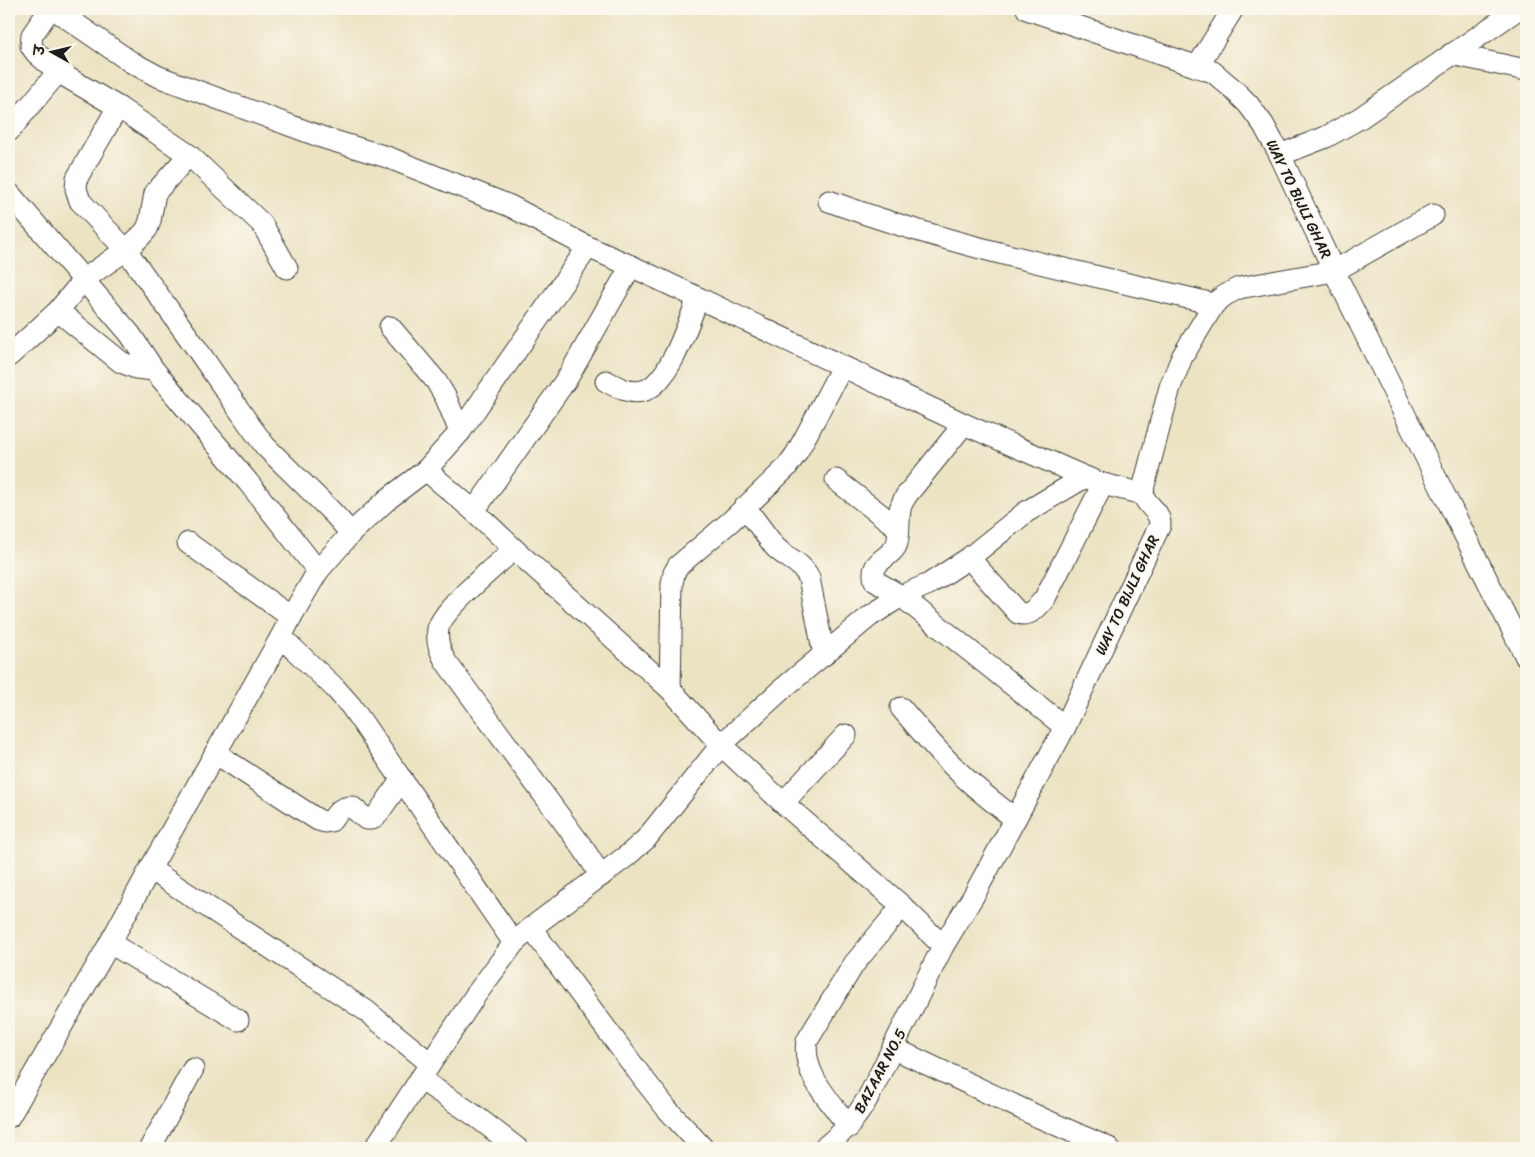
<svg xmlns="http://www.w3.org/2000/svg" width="1535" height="1157" font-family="Sriracha,'Playpen Sans Deva',sans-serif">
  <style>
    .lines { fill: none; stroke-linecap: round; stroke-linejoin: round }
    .minor-casing { stroke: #3b3a35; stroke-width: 23 }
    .minor { stroke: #fff; stroke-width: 21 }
    .labels { text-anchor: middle; stroke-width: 4; stroke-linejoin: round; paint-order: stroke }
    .street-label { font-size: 15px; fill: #1c1c1c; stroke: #fbf7ec }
  </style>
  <rect width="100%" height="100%" fill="#fbf7ec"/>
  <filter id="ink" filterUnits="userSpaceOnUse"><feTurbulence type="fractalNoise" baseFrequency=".02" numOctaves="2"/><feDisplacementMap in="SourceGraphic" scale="10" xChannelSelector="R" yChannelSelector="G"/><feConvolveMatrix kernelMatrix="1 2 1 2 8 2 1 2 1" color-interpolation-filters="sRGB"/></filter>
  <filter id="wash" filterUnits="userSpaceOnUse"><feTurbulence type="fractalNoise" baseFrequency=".0096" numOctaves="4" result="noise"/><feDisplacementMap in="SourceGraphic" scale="20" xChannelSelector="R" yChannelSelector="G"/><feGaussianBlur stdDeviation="1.12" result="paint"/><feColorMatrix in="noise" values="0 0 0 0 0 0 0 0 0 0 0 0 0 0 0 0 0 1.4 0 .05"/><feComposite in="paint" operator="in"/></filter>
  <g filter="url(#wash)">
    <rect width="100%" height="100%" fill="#ece3c3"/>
  </g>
  <g filter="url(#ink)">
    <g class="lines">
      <g class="minor-casing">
        <g id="minor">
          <path d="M50,9L32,35L31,46L36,53L58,72L118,107L189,155L262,224L287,268"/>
          <path d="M54,9L131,62L157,76L324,138L387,157L510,206L588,247L631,266L964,424L1085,477L1103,484L1143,494"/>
          <path d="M1027,9L1213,72L1233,89L1248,104L1263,124L1280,155L1334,271L1443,492L1526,657"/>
          <path d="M1451,54L1526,70"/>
          <path d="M1197,67L1233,9"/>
          <path d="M118,107L77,178L76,189L80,201L126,250L192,342L251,427L265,446L333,513L351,533"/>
          <path d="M9,131L58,72"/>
          <path d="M1280,155L1326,137L1360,118L1518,9"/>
          <path d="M9,193L130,334L154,370L248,482L318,571"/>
          <path d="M829,201C953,247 1085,273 1214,304"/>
          <path d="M58,311L121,362L136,368L154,370"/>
          <path d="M390,327L436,381L446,398L460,432"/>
          <path d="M9,356L58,311L84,279L126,250L141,236L147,229L150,221L155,193L189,155"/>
          <path d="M606,381C617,387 629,394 642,391C669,386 689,321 698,298"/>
          <path d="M964,424L906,496C903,501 900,506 900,511C898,520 900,539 896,546C888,560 869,561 875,581L901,596L1065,727"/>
          <path d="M426,470L474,511L514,549L670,689L721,745L783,803L902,906L943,946"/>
          <path d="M836,480L898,528"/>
          <path d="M745,507L775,547C787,559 801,561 809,578L824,655"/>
          <path d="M474,511L568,377L631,266"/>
          <path d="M188,543L291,617"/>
          <path d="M514,549C497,565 442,609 438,629C436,642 440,652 446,662L583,848L601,876"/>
          <path d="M969,558L1018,613C1030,617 1038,607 1045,598L1103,484"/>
          <path d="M281,637L335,688L351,706L514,943"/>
          <path d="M670,689L672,584L674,573L678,566L731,521L786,468L796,454L808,432L842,367"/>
          <path d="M901,708C919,729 936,750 956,769C974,788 995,803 1015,819"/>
          <path d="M215,753L318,820L325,822L331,821C338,812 340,807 352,807L366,819H372L377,815L402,779"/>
          <path d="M783,803L846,735"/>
          <path d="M150,869L365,1010L430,1063"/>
          <path d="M531,928L642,1077L667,1109L703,1148"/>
          <path d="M110,943L238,1020"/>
          <path d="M893,1048L1041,1118L1109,1148"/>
          <path d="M420,1079L474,1115L517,1148"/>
          <path d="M9,1117L110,943L150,869L281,637L291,617L318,571L351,533L388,499L426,470L460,432L588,247"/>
          <path d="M849,1127C831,1102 801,1073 807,1041L854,964L902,906"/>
          <path d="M150,1148L193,1069"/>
          <path d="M375,1148L475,996L514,943L531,928L628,855L646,839L721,745L781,690L870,616L901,596L929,584L969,558L1026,512L1085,477"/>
          <path d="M824,1148C847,1129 857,1118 871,1092L943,946L974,895L1065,727L1160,525C1160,509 1146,507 1143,494C1143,494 1144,486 1144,485L1170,387L1182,357L1214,304L1225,295L1239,288L1334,271L1433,215"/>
        </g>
      </g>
      <use href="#minor" class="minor"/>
    </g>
  </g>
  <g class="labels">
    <g class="street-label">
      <text transform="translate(1299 199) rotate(64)" y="5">WAY TO BIJLI GHAR</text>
      <text transform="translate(1127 595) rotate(-65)" y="5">WAY TO BIJLI GHAR</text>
      <text transform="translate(880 1071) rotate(-62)" y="5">BAZAAR NO.5</text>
    </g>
  </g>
  <rect width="1535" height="1157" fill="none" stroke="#fbf7ec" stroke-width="30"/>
  <g transform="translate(52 52) rotate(278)" stroke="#fbf7ec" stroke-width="4" paint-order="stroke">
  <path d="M0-4L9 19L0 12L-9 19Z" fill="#1c1c1c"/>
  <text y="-8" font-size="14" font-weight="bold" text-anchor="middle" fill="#1c1c1c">उ</text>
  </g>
</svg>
